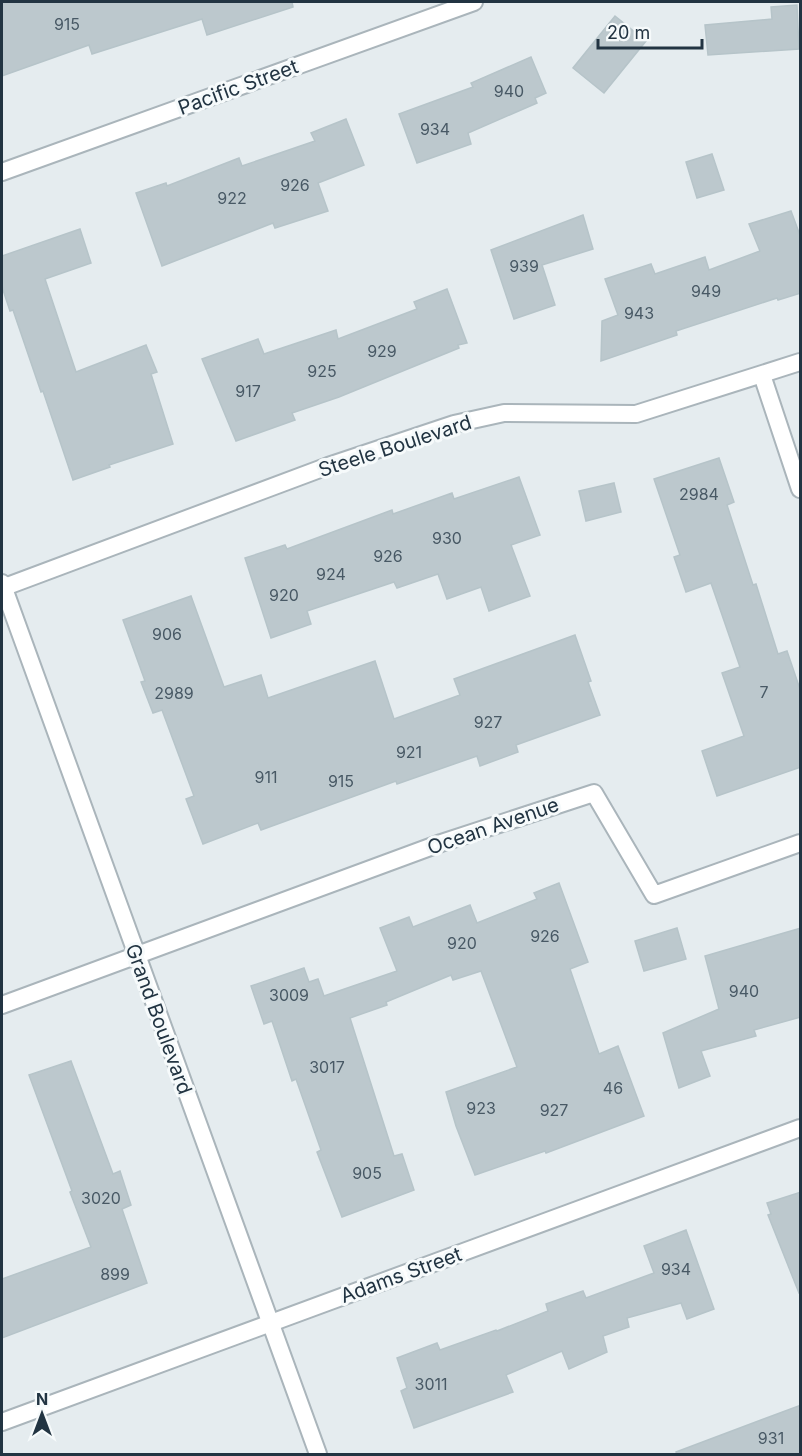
<svg xmlns="http://www.w3.org/2000/svg" width="802" height="1456" font-family="Inter,sans-serif">
  <style>
    .building { fill: #bcc8cd; stroke: #b6c4c9; stroke-width: 1.5 }
    .lines { fill: none; stroke-linecap: round; stroke-linejoin: round }
    .minor-casing { stroke: #aab5bb; stroke-width: 20 }
    .minor { stroke: #fff; stroke-width: 16 }
    .labels { text-anchor: middle; stroke-width: 6; stroke-linejoin: round; paint-order: stroke }
    .number-label { font-size: 16px; fill: #485965 }
    .street-label { font-size: 20px; fill: #223442; stroke: #f6fafb }
  </style>
  <rect width="100%" height="100%" fill="#e5ecef"/>
  <g class="building">
    <path d="M2,2H292L293,7L207,35L202,19L92,54L89,45L2,76Z"/>
    <path d="M797,5L799,49L708,55L705,25L772,19L771,7Z"/>
    <path d="M615,16L646,41L604,93L573,68Z"/>
    <path d="M531,57L546,93L535,98L537,103L468,133L471,144L417,163L399,114L473,87L471,83Z"/>
    <path d="M346,119L364,165L318,183L328,211L275,228L273,223L162,266L136,193L166,183L167,186L239,158L242,166L315,141L311,133Z"/>
    <path d="M712,154L724,190L697,198L686,162Z"/>
    <path d="M791,211L801,238V293L778,300L777,298L676,331L677,335L601,361L602,321L618,315L605,279L651,264L655,274L705,257L709,270L760,251L749,224Z"/>
    <path d="M583,215L593,249L542,265L555,305L514,319L491,250Z"/>
    <path d="M80,229L91,263L45,279L76,372L146,345L157,372L151,374L173,444L109,465L110,467L73,480L43,391L41,392L13,310L10,311L2,287V256Z"/>
    <path d="M447,289L467,343L458,345L459,348L339,397L292,413L295,420L236,441L202,359L258,339L264,354L336,330L338,339L417,309L414,302Z"/>
    <path d="M719,458L734,502L727,505L753,585L756,584L778,654L787,651L801,692V767L717,796L702,751L744,736L722,673L740,667L711,583L686,592L674,557L680,555L654,479Z"/>
    <path d="M519,477L540,535L511,545L530,596L489,611L481,587L447,599L438,574L397,588L394,582L307,611L311,624L271,638L245,558L285,545L287,549L392,510L393,514L452,493L454,499Z"/>
    <path d="M614,483L621,512L586,521L579,491Z"/>
    <path d="M191,596L224,687L261,675L268,698L375,661L394,719L460,695L454,679L575,635L591,681L588,682L600,715L516,745L518,752L480,766L477,756L397,784L396,781L261,830L258,823L203,844L186,799L194,796L162,710L153,713L141,682L145,681L123,620Z"/>
    <path d="M559,883L588,962L570,969L599,1054L618,1046L644,1116L546,1153L545,1151L475,1175L456,1126L446,1092L517,1067L481,971L453,980L451,975L386,1002L387,1005L350,1018L394,1156L402,1154L414,1190L342,1217L317,1152L321,1150L296,1079L292,1081L272,1021L264,1024L251,986L304,968L309,982L318,979L324,996L397,971L380,928L409,917L413,927L470,905L477,923L537,899L534,893Z"/>
    <path d="M677,928L686,959L644,971L635,941Z"/>
    <path d="M801,928V1017L754,1030L756,1036L701,1051L710,1076L679,1088L663,1033L719,1009L705,956Z"/>
    <path d="M71,1061L113,1174L120,1171L131,1205L122,1209L147,1283L2,1338V1279L91,1247L70,1192L72,1191L29,1075Z"/>
    <path d="M801,1192V1292L799,1293L768,1215L771,1214L767,1203Z"/>
    <path d="M686,1230L714,1309L687,1319L681,1303L627,1318L629,1327L603,1336L607,1352L569,1369L562,1351L506,1375L513,1392L414,1428L401,1391L407,1388L397,1358L437,1343L440,1350L496,1330L497,1331L548,1311L546,1304L583,1291L586,1298L654,1273L644,1246Z"/>
    <path d="M801,1405V1455H677L676,1452Z"/>
  </g>
  <g class="lines">
    <g class="minor-casing">
      <g id="minor">
        <path d="M2,172L474,2"/>
        <path d="M762,375L800,489"/>
        <path d="M2,583L318,1454"/>
        <path d="M2,588L328,466L454,424L504,413L636,414L800,362"/>
        <path d="M2,1005L441,843L594,793L654,895L800,843"/>
        <path d="M2,1422L800,1128"/>
      </g>
    </g>
    <use href="#minor" class="minor"/>
  </g>
  <g class="labels">
    <g class="number-label">
      <text x="67" y="30">915</text>
      <text x="509" y="97">940</text>
      <text x="435" y="135">934</text>
      <text x="295" y="191">926</text>
      <text x="232" y="204">922</text>
      <text x="524" y="272">939</text>
      <text x="706" y="297">949</text>
      <text x="639" y="319">943</text>
      <text x="382" y="357">929</text>
      <text x="322" y="377">925</text>
      <text x="248" y="397">917</text>
      <text x="699" y="500">2984</text>
      <text x="447" y="544">930</text>
      <text x="388" y="562">926</text>
      <text x="331" y="580">924</text>
      <text x="284" y="601">920</text>
      <text x="167" y="640">906</text>
      <text x="764" y="698">7</text>
      <text x="174" y="699">2989</text>
      <text x="488" y="728">927</text>
      <text x="409" y="758">921</text>
      <text x="266" y="783">911</text>
      <text x="341" y="787">915</text>
      <text x="545" y="942">926</text>
      <text x="462" y="949">920</text>
      <text x="744" y="997">940</text>
      <text x="289" y="1001">3009</text>
      <text x="327" y="1073">3017</text>
      <text x="613" y="1094">46</text>
      <text x="481" y="1114">923</text>
      <text x="554" y="1116">927</text>
      <text x="367" y="1179">905</text>
      <text x="101" y="1204">3020</text>
      <text x="676" y="1275">934</text>
      <text x="115" y="1280">899</text>
      <text x="431" y="1390">3011</text>
      <text x="771" y="1444">931</text>
    </g>
    <g class="street-label">
      <text transform="translate(238 87) rotate(-20)" y="7">Pacific Street</text>
      <text transform="translate(395 446) rotate(-18)" y="7">Steele Boulevard</text>
      <text transform="translate(493 826) rotate(-19)" y="7">Ocean Avenue</text>
      <text transform="translate(159 1019) rotate(70)" y="7">Grand Boulevard</text>
      <text transform="translate(401 1275) rotate(-20)" y="7">Adams Street</text>
    </g>
  </g>
  <rect width="802" height="1456" fill="none" stroke="#223442" stroke-width="6"/>
  <g transform="translate(42 1414)" stroke="#f6fafb" stroke-width="4.5" paint-order="stroke">
  <path d="M0-4.5L10 22L0 15L-10 22Z" fill="#223442"/>
  <text y="-9" font-size="16" font-weight="bold" text-anchor="middle" fill="#223442">N</text>
  </g>
  <path d="M598 39v9h104v-9" fill="none" stroke="#223442" stroke-width="3"/>
  <text x="607" y="39" font-size="18" fill="#223442" stroke="#f6fafb" stroke-width="4.5" paint-order="stroke">20 m</text>
</svg>
